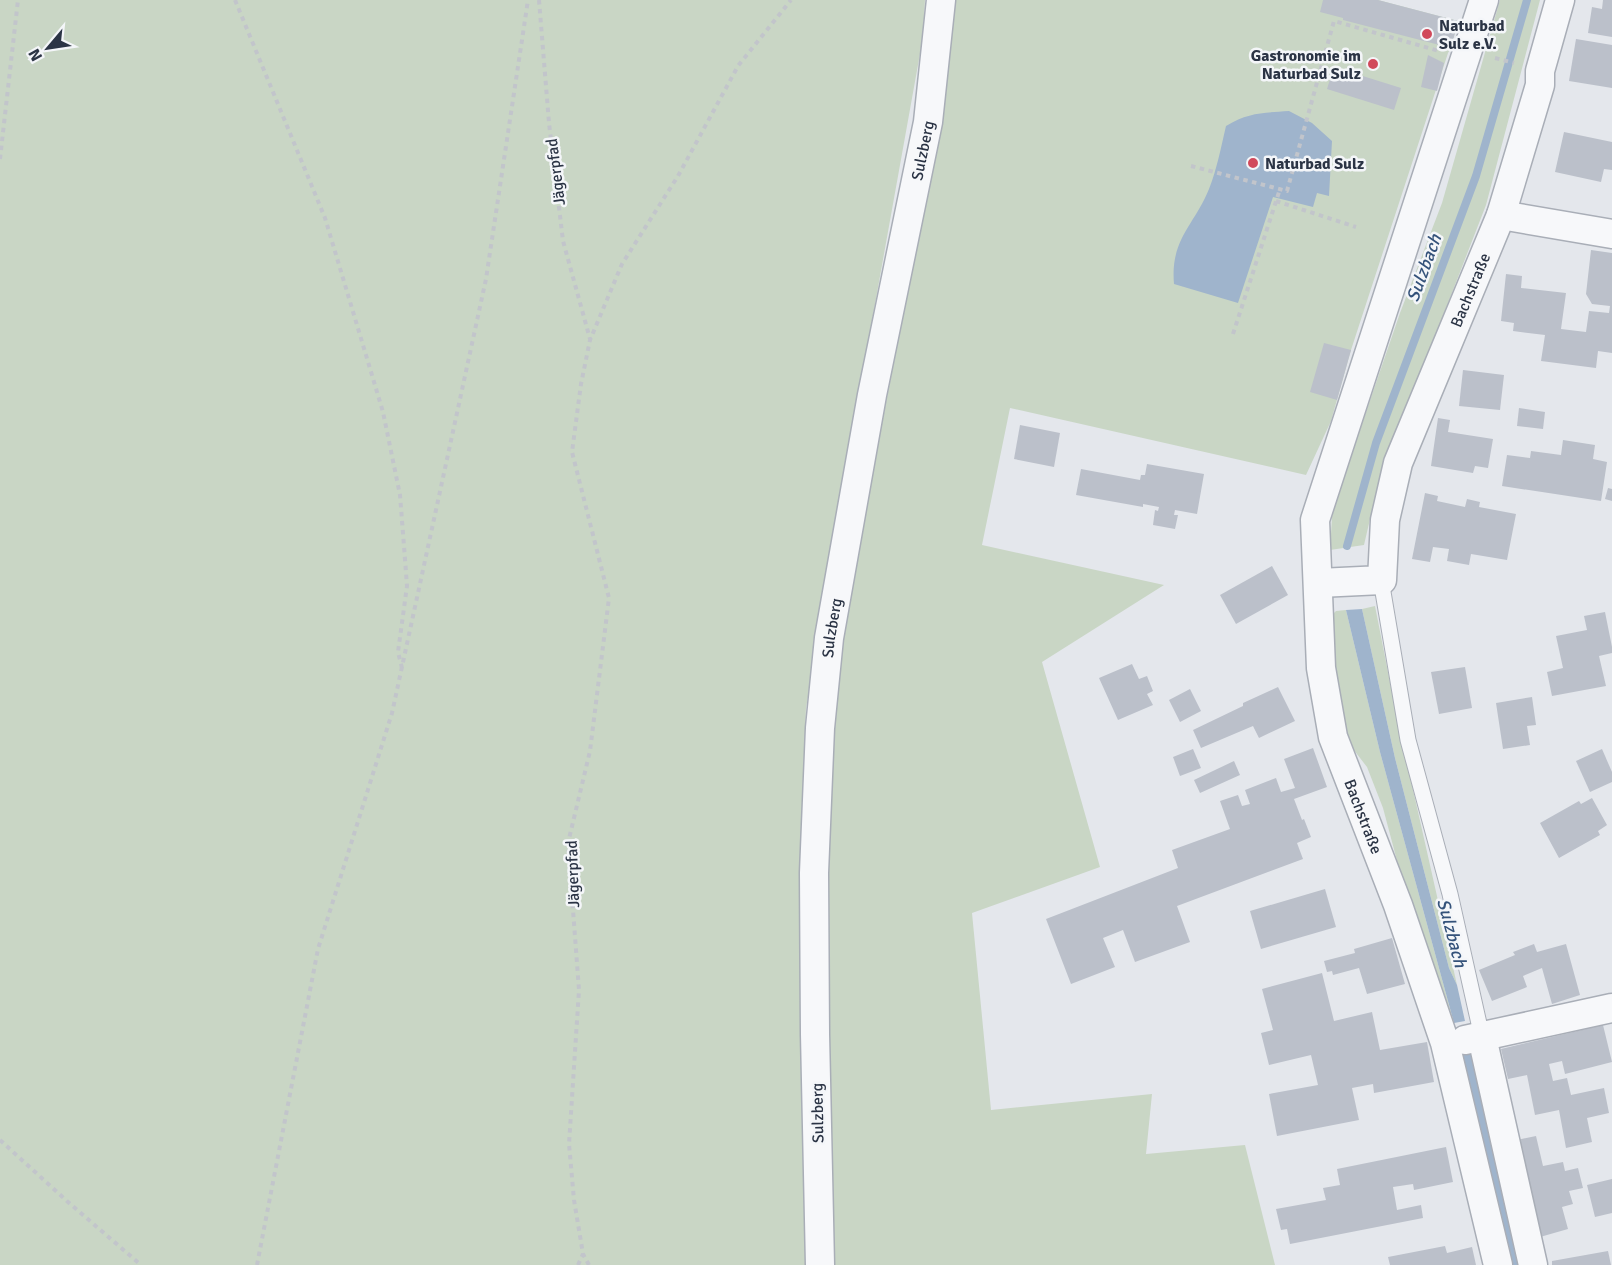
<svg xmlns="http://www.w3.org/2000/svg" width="1612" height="1265" font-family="Signika,sans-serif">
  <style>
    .green { fill: #c9d6c5 }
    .water { fill: #9fb4cc }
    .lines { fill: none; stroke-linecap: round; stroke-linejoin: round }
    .stream { stroke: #9fb4cc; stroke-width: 8 }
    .building { fill: #bbc0ca }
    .lane-casing { stroke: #a9aeb7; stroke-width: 17 }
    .street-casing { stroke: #a9aeb7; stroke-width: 31 }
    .path { stroke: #c2c5cb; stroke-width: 4; stroke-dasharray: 4.5 4.5; stroke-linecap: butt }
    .lane { stroke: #f7f8fa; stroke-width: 15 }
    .street { stroke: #f7f8fa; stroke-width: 28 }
    .poi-dot { fill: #d1495b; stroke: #f4f6f9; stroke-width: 2 }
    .labels { text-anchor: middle; stroke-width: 5; stroke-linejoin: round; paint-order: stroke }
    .poi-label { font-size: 16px; font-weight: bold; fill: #2b3445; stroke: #f4f6f9; text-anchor: start }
    .street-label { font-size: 16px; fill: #2b3445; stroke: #f4f6f9 }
    .water-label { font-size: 18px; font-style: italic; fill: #34527a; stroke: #f4f6f9 }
  </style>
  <rect width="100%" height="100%" fill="#e4e7ec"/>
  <g class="green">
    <path d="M0,0H925L923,37L868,343L806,708L801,839L807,1265H0Z"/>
    <path d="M951,0H1378L1458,21L1451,48L1448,53L1351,350L1331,421L1306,475L1010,408L982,545L1164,585L1042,662L1100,867L972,913L991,1110L1152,1094L1146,1154L1245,1145L1275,1265H830L824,838L829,709L850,588L940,124Z"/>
    <path d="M1500,0H1540L1486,205L1436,334L1383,463L1364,545L1330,550L1332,517L1340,488L1400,313L1442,203Z"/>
    <path d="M1375,606L1398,723L1457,985L1449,968L1395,758L1362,609Z"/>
    <path d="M1346,610L1380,752L1454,1023L1449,1025L1412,917L1383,808L1367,767L1343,736L1329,630L1330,617L1336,611Z"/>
  </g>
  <g class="water">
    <path d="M1289,111L1312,123L1332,141L1329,196L1317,193L1313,207L1273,197L1238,303L1174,284C1170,239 1194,226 1209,189C1217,169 1221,147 1226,126C1249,112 1263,113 1289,111Z"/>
    <path d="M1362,609L1395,758L1449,968L1457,985L1465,1021L1454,1023L1380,752L1346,610Z"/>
    <path d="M1472,1048L1521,1265H1510L1457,1050Z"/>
  </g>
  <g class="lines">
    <path class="stream" d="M1347,546L1376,443L1476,176L1527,0"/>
  </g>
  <g class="building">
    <path d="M1323,0H1378L1458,21L1451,48L1343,20V18L1320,12Z"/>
    <path d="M1603,0H1612V37L1588,33L1592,7L1602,9Z"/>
    <path d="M1576,39L1612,45V88L1569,81Z"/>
    <path d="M1428,55L1444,63L1437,91L1421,87Z"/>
    <path d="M1334,67L1401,88L1394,110L1327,89Z"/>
    <path d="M1564,132L1612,142V170L1604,169L1601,182L1555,172Z"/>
    <path d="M1591,250L1612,253V353L1598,351L1596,368L1541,361L1545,335L1513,331L1514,323L1501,321L1506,274L1522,276L1521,288L1566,293L1561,329L1586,332L1589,311L1609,313L1610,306L1592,304L1586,294Z"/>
    <path d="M1324,343L1351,350L1337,400L1310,392Z"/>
    <path d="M1463,370L1504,375L1500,410L1459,406Z"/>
    <path d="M1519,408L1545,412L1543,429L1517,426Z"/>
    <path d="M1438,418L1450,420L1448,432L1493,439L1488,468L1475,466L1473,473L1431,466Z"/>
    <path d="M1020,425L1060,433L1054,467L1014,459Z"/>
    <path d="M1563,440L1595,445L1593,459L1607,462L1601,501L1502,486L1507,455L1530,458L1531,451L1561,455Z"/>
    <path d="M1147,464L1204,474L1197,514L1175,510L1174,515H1178L1175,529L1153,525L1155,510L1158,511L1159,507L1143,504V507L1076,495L1081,469L1140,480L1141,475H1145Z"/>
    <path d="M1608,488L1612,489V501L1605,499Z"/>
    <path d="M1425,493L1438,496L1437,501L1465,507L1467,499L1480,502L1479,507L1516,514L1507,560L1471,554L1469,565L1447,561L1449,549L1433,547L1430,562L1412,559Z"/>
    <path d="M1272,566L1288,595L1236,624L1220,595Z"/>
    <path d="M1605,612L1612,647V653L1599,656L1606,686L1552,696L1547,672L1563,668L1556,636L1587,630L1584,616Z"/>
    <path d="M1132,664L1139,679L1147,676L1153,691L1147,694L1153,705L1118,720L1099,678Z"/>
    <path d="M1465,667L1472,708L1439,714L1431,672Z"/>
    <path d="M1278,687L1295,721L1259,738L1253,726L1201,748L1193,730L1243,706V703Z"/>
    <path d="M1190,689L1201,711L1180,722L1169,700Z"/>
    <path d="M1532,697L1536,725L1527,726L1530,745L1503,749L1496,703Z"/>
    <path d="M1313,748L1327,787L1294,799L1302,820L1304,819L1311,837L1297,843L1303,859L1177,906L1190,942L1135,962L1123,930L1103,938L1115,967L1071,984L1046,919L1178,868L1172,850L1230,829L1220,801L1238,795L1242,806L1250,804L1245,790L1276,778L1281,792L1295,788L1284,759Z"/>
    <path d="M1193,749L1201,768L1180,776L1173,757Z"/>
    <path d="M1602,749L1612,772V782L1590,792L1576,761Z"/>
    <path d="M1234,761L1240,775L1200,793L1194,780Z"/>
    <path d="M1592,798L1607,825L1598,831L1600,835L1559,858L1540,823L1579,801L1581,804Z"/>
    <path d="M1325,889L1336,927L1261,949L1250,911Z"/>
    <path d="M1392,938L1405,984L1367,994L1359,968L1333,975L1332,971L1327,972L1324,961L1355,953L1354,949Z"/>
    <path d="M1534,944L1537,952L1566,944L1580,995L1552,1004L1542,968L1523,976L1527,987L1492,1001L1479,970L1515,955L1513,952Z"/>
    <path d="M1322,973L1334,1021L1372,1012L1380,1050L1427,1042L1434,1082L1374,1093L1373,1084L1352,1088L1359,1120L1277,1136L1269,1094L1318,1085L1311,1055L1269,1065L1261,1033L1273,1030L1262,989Z"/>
    <path d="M1603,1025L1612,1062L1565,1074L1562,1061L1549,1064L1553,1081L1567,1078L1571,1095L1604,1088L1609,1113L1587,1118L1592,1142L1566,1148L1559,1110L1535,1115L1527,1075L1508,1079L1501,1049Z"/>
    <path d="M1536,1136L1543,1166L1563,1162L1565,1171L1578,1168L1583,1188L1569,1191L1573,1204L1562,1207L1568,1229L1540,1237L1517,1140Z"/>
    <path d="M1446,1147L1453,1182L1414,1190L1413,1184L1393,1187L1397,1210L1421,1205L1423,1218L1290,1244L1287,1229L1281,1230L1276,1209L1326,1200L1323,1188L1340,1185L1337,1169Z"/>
    <path d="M1612,1179V1213L1595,1217L1587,1185Z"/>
    <path d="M1445,1246L1447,1253L1472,1247L1476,1265H1390L1388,1257Z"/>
    <path d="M1608,1251L1611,1265H1552V1261Z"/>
  </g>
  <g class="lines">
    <g class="lane-casing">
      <path id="lane" d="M1382,580L1383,592L1408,740L1450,894L1482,1037"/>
    </g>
    <g class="street-casing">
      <g id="street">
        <path id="s1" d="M1484,0L1315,520L1321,668L1333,737L1398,905L1445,1043L1498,1265"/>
        <path d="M1501,215L1612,234"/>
        <path id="s2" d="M1319,583L1382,580L1385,520L1398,463L1501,215L1540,85V71L1560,0"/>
        <path d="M1482,1037L1533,1265"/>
        <path d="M1465,1040L1612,1008"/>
        <path id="s3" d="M820,1265L815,1034L814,873L820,728L829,638L872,395L928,122L941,0"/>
      </g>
    </g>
    <g class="path">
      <path d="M235,0L325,218L383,412L400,495L404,546L407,586L398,652L402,668"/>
      <path d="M539,0L549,123L563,241L590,339"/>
      <path d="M1495,58L1514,63"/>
      <path d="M0,159L18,0"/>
      <path d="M1191,166L1287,191L1334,21L1439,51"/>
      <path d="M1276,201L1356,227"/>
      <path d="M1233,334L1280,189"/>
      <path d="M0,1140L68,1202L141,1265"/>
      <path d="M257,1265L318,949L392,713L486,279L528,0"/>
      <path d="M578,1265L583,1254"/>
      <path d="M589,1265L583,1254L574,1200L569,1144L579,990L568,843L590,751L609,598L572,452L581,384L590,340L622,264L678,176L738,66L791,0"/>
    </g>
    <use href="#lane" class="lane"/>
    <use href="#street" class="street"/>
  </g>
  <g class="poi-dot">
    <circle cx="1427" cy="34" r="6"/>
    <circle cx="1373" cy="64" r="6"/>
    <circle cx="1253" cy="163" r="6"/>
  </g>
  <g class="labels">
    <g class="poi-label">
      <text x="1439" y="31">Naturbad<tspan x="1439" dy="18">Sulz e.V.</tspan></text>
      <text x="1361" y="61" text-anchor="end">Gastronomie im<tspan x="1361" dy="18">Naturbad Sulz</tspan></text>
      <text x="1265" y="169">Naturbad Sulz</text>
    </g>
    <g class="street-label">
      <text dy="6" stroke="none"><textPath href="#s3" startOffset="1124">Sulzberg</textPath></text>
      <text transform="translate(555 172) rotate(-97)" y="6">Jägerpfad</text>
      <text dy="6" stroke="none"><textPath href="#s2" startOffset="369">Bachstraße</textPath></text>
      <text dy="6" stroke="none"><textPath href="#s3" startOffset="638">Sulzberg</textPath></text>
      <text dy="6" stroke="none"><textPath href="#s1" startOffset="850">Bachstraße</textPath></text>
      <text transform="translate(572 874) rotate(-92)" y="6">Jägerpfad</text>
      <text transform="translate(817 1113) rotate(-91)" y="6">Sulzberg</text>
    </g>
    <g class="water-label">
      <text transform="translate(1424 268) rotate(-70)" y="6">Sulzbach</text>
      <text transform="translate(1452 933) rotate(75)" y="6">Sulzbach</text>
    </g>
  </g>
  <g transform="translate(48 48) rotate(241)" stroke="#f4f6f9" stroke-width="4.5" paint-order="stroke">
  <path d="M0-4.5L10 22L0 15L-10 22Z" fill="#2b3445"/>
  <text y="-9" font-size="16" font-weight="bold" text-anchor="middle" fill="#2b3445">N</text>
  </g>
</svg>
